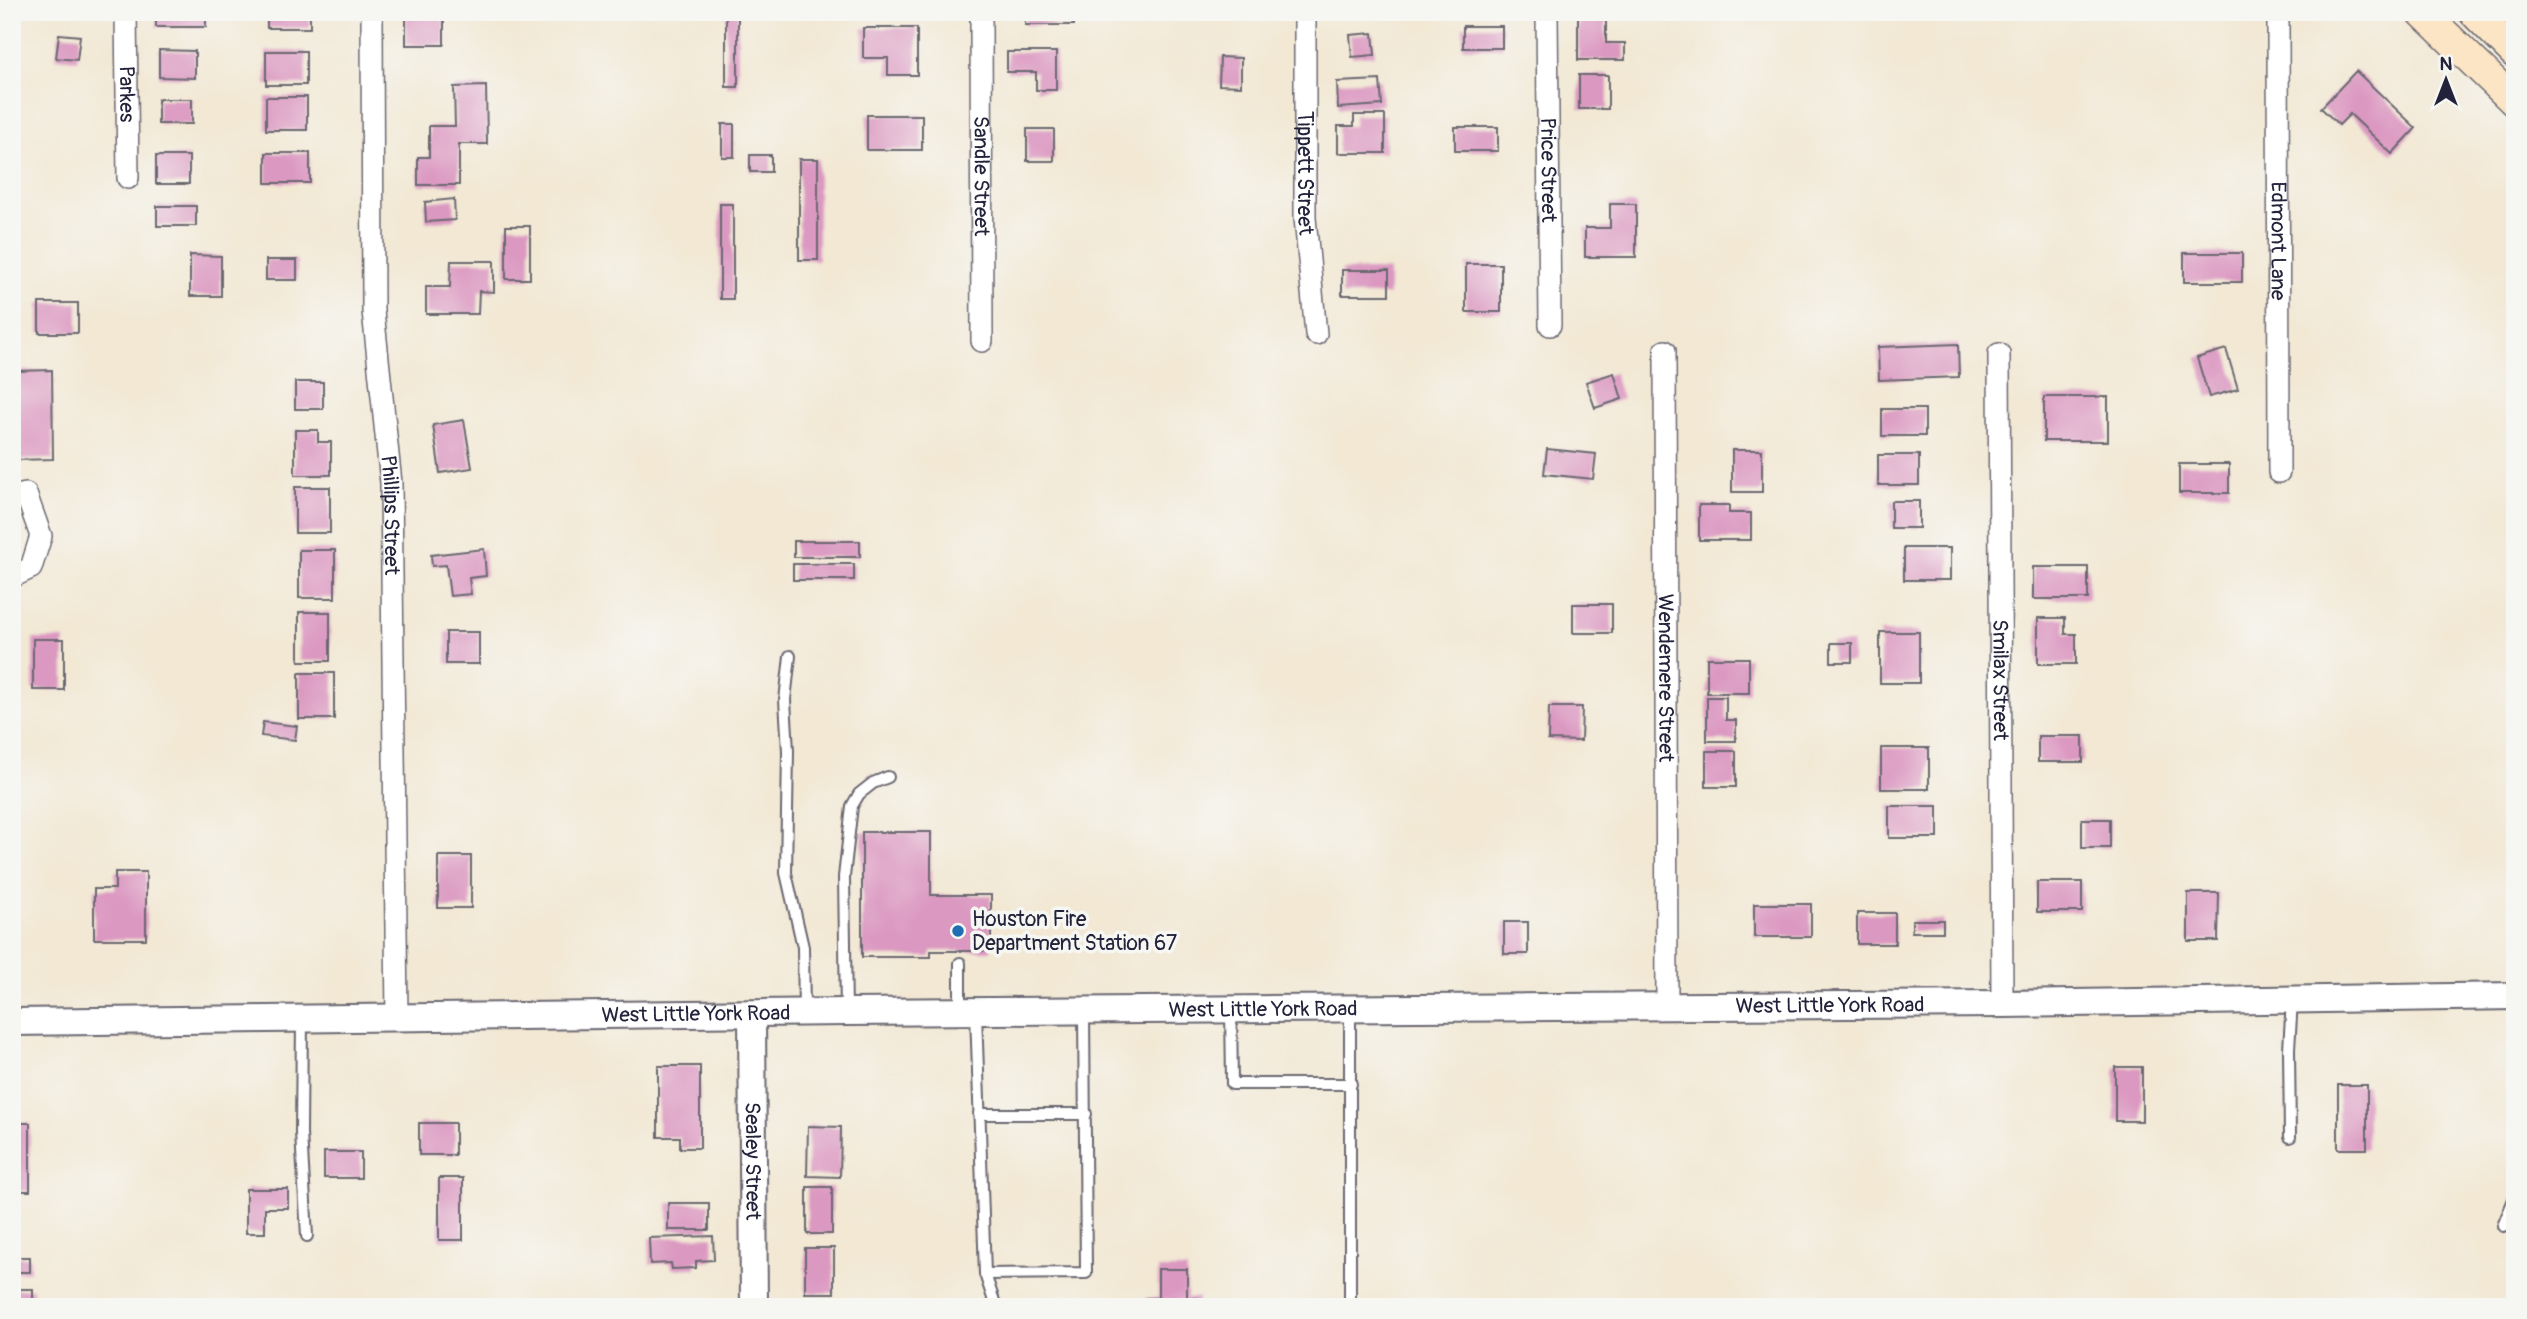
<svg xmlns="http://www.w3.org/2000/svg" width="2527" height="1319" font-family="Pangolin,sans-serif">
  <style>
    .building { fill: #db98c1 }
    .lines { fill: none; stroke-linecap: round; stroke-linejoin: round }
    .service-casing { stroke: #6b6771; stroke-width: 14 }
    .minor-casing { stroke: #6b6771; stroke-width: 24 }
    .tertiary-casing { stroke: #6b6771; stroke-width: 30 }
    .secondary-casing { stroke: #6b6771; stroke-width: 33 }
    .service { stroke: #fff; stroke-width: 10 }
    .minor { stroke: #fff; stroke-width: 21 }
    .tertiary { stroke: #fff; stroke-width: 26 }
    .secondary { stroke: #fce5c4; stroke-width: 30 }
    .poi-dot { fill: #1f6fb2; stroke: #f6f6f2; stroke-width: 2.5 }
    .labels { text-anchor: middle; stroke-width: 7; stroke-linejoin: round; paint-order: stroke }
    .street-label { font-size: 21px; fill: #22223b; stroke: #f6f6f2 }
    .poi-label { font-size: 21px; fill: #22223b; stroke: #f6f6f2; text-anchor: start }
  </style>
  <rect width="100%" height="100%" fill="#f6f6f2"/>
  <filter id="ink" filterUnits="userSpaceOnUse"><feTurbulence type="fractalNoise" baseFrequency=".0143" numOctaves="2"/><feDisplacementMap in="SourceGraphic" scale="14" xChannelSelector="R" yChannelSelector="G"/><feConvolveMatrix kernelMatrix="1 2 1 2 8 2 1 2 1" color-interpolation-filters="sRGB"/></filter>
  <filter id="wash" filterUnits="userSpaceOnUse"><feTurbulence type="fractalNoise" baseFrequency=".00686" numOctaves="4" result="noise"/><feDisplacementMap in="SourceGraphic" scale="28" xChannelSelector="R" yChannelSelector="G"/><feGaussianBlur stdDeviation="1.57" result="paint"/><feColorMatrix in="noise" values="0 0 0 0 0 0 0 0 0 0 0 0 0 0 0 0 0 1.4 0 .05"/><feComposite in="paint" operator="in"/></filter>
  <g filter="url(#wash)">
    <rect width="100%" height="100%" fill="#f2e8d4"/>
    <g id="blocks">
      <g class="building">
        <rect x="156" y="12" width="50" height="15"/>
        <rect x="267" y="12" width="43" height="16"/>
        <rect x="406" y="12" width="38" height="33"/>
        <rect x="726" y="12" width="12" height="75"/>
        <rect x="902" y="12" width="15" height="6"/>
        <rect x="1025" y="12" width="49" height="13"/>
        <path d="M1578,14H1606V43H1625V60H1578Z"/>
        <rect x="1463" y="26" width="39" height="22"/>
        <path d="M863,28H917V75H888V58H863Z"/>
        <path d="M1373,33L1375,55L1352,57L1350,35Z"/>
        <path d="M59,34L80,36L77,60L56,58Z"/>
        <path d="M159,50L195,51V78L159,77Z"/>
        <rect x="266" y="51" width="40" height="34"/>
        <path d="M1007,52H1056V90H1036V72H1007Z"/>
        <path d="M1220,57L1241,58V86L1219,85Z"/>
        <path d="M2356,71L2416,128L2392,154L2350,114L2339,125L2321,108Z"/>
        <rect x="1579" y="75" width="29" height="34"/>
        <path d="M1380,80L1382,105L1338,108L1337,82Z"/>
        <path d="M486,86L487,144H459V185H418V157H429V126H455L454,87Z"/>
        <rect x="266" y="97" width="41" height="33"/>
        <rect x="158" y="99" width="34" height="25"/>
        <rect x="867" y="115" width="55" height="35"/>
        <path d="M1354,115H1385V153H1338V126H1354Z"/>
        <rect x="722" y="124" width="12" height="33"/>
        <rect x="1455" y="127" width="43" height="24"/>
        <rect x="1027" y="129" width="27" height="32"/>
        <rect x="266" y="153" width="44" height="30"/>
        <rect x="750" y="155" width="21" height="17"/>
        <rect x="156" y="156" width="33" height="28"/>
        <rect x="799" y="159" width="19" height="101"/>
        <path d="M454,199L455,220L426,222L425,202Z"/>
        <rect x="720" y="204" width="13" height="95"/>
        <path d="M1610,204H1636V257H1585V228H1610Z"/>
        <rect x="157" y="206" width="39" height="20"/>
        <rect x="506" y="226" width="24" height="53"/>
        <rect x="2184" y="253" width="58" height="29"/>
        <path d="M190,255L221,256V296H190Z"/>
        <rect x="266" y="260" width="31" height="20"/>
        <path d="M451,261H494V292L479,291L478,314H426V287H450Z"/>
        <rect x="1466" y="264" width="35" height="48"/>
        <rect x="1342" y="270" width="47" height="25"/>
        <rect x="39" y="303" width="39" height="30"/>
        <path d="M1958,344L1959,377L1879,380L1878,347Z"/>
        <path d="M2226,349L2238,389L2209,397L2197,358Z"/>
        <path d="M52,370L53,459L17,460L16,371Z"/>
        <path d="M1614,373L1622,399L1595,408L1586,382Z"/>
        <rect x="295" y="382" width="28" height="27"/>
        <rect x="2044" y="397" width="64" height="44"/>
        <rect x="1882" y="409" width="43" height="27"/>
        <path d="M464,420L472,468L440,473L433,425Z"/>
        <path d="M295,430H318V442H331V475H295Z"/>
        <path d="M1547,449L1596,454L1593,479L1544,474Z"/>
        <rect x="1732" y="450" width="30" height="42"/>
        <rect x="1878" y="455" width="41" height="30"/>
        <rect x="2179" y="464" width="50" height="29"/>
        <rect x="295" y="487" width="35" height="46"/>
        <rect x="1891" y="501" width="28" height="27"/>
        <path d="M1699,505H1729V513H1751V540H1699Z"/>
        <rect x="794" y="541" width="66" height="16"/>
        <rect x="1904" y="548" width="46" height="32"/>
        <path d="M484,549L486,576L469,578L471,594L450,596L446,565L432,566L431,555Z"/>
        <rect x="299" y="550" width="36" height="48"/>
        <rect x="793" y="564" width="61" height="16"/>
        <rect x="2033" y="567" width="55" height="32"/>
        <rect x="1573" y="604" width="39" height="29"/>
        <rect x="299" y="612" width="31" height="49"/>
        <path d="M2038,618H2065V634H2076V664H2038Z"/>
        <rect x="446" y="632" width="33" height="32"/>
        <rect x="1880" y="632" width="39" height="51"/>
        <rect x="33" y="639" width="31" height="51"/>
        <rect x="1831" y="643" width="21" height="19"/>
        <rect x="1707" y="658" width="42" height="35"/>
        <rect x="299" y="673" width="35" height="46"/>
        <path d="M1707,697H1726V720H1736V741H1707Z"/>
        <path d="M1549,707H1582L1581,741L1548,740Z"/>
        <path d="M263,722L297,726L295,740L261,736Z"/>
        <rect x="2038" y="736" width="45" height="26"/>
        <rect x="1881" y="748" width="48" height="41"/>
        <rect x="1706" y="751" width="30" height="36"/>
        <rect x="1889" y="806" width="49" height="32"/>
        <rect x="2082" y="819" width="28" height="29"/>
        <path d="M862,832H931V895H991V951H931V957H862Z"/>
        <rect x="438" y="856" width="33" height="52"/>
        <path d="M115,872H146V939H94V889H115Z"/>
        <rect x="2037" y="882" width="45" height="30"/>
        <path d="M2188,893H2219L2218,941H2188Z"/>
        <rect x="1754" y="904" width="57" height="33"/>
        <rect x="1857" y="913" width="38" height="31"/>
        <rect x="1912" y="920" width="31" height="12"/>
        <rect x="1504" y="922" width="24" height="32"/>
        <path d="M658,1066H700V1148H680V1137H658Z"/>
        <rect x="2115" y="1067" width="27" height="54"/>
        <rect x="2338" y="1085" width="29" height="64"/>
        <rect x="12" y="1123" width="18" height="68"/>
        <rect x="419" y="1123" width="36" height="32"/>
        <path d="M808,1126L841,1127L840,1177L807,1176Z"/>
        <rect x="324" y="1152" width="37" height="26"/>
        <rect x="439" y="1178" width="24" height="62"/>
        <rect x="807" y="1187" width="25" height="47"/>
        <path d="M246,1189H288V1208H265V1233H246Z"/>
        <rect x="668" y="1203" width="41" height="27"/>
        <path d="M713,1236L714,1260L696,1261V1268L672,1269L671,1263L650,1264L649,1238Z"/>
        <rect x="805" y="1248" width="29" height="45"/>
        <rect x="12" y="1257" width="18" height="15"/>
        <path d="M1158,1269H1187V1298H1198V1307H1146V1298H1158Z"/>
        <rect x="12" y="1289" width="21" height="18"/>
      </g>
    </g>
  </g>
  <g filter="url(#ink)">
    <use href="#blocks" fill-opacity="0" stroke="#6b6771" stroke-width="2"/>
    <g class="lines">
      <g class="service-casing">
        <g id="service">
          <path d="M790,656L785,700L788,751L786,873L803,947L804,1011"/>
          <path d="M960,963V1012"/>
          <path d="M1231,1008L1232,1084H1351"/>
          <path d="M846,1012L844,877L852,806L859,794L873,783L888,777"/>
          <path d="M976,1013L985,1274L1086,1273L1084,1011"/>
          <path d="M302,1019L301,1133L307,1236"/>
          <path d="M979,1114H1086"/>
          <path d="M2290,1137L2289,1049L2292,1000"/>
          <path d="M2503,1226L2515,1197"/>
          <path d="M985,1274L996,1307"/>
          <path d="M1350,1307V1009"/>
        </g>
      </g>
      <g class="minor-casing">
        <g id="minor">
          <path id="s1" d="M126,12L128,178"/>
          <path id="s2" d="M372,12L373,311L391,483L397,1018"/>
          <path id="s3" d="M981,12L982,341"/>
          <path id="s4" d="M1305,12V218L1316,334"/>
          <path id="s5" d="M1547,12L1550,325"/>
          <path id="s6" d="M2278,12L2279,472"/>
          <path id="s7" d="M1665,351L1667,1006"/>
          <path id="s8" d="M1999,354L2002,1004"/>
          <path d="M12,497L26,494L41,536L31,568L12,577"/>
        </g>
      </g>
      <g class="tertiary-casing">
        <g id="tertiary">
          <path id="s9" d="M752,1014L754,1307"/>
          <path id="s10" d="M12,1022L846,1012L2002,1004L2515,996"/>
        </g>
      </g>
      <g class="secondary-casing">
        <g id="secondary">
          <path d="M2422,12L2515,102"/>
          <path d="M2474,12L2515,53"/>
        </g>
      </g>
      <use href="#service" class="service"/>
      <use href="#minor" class="minor"/>
      <use href="#tertiary" class="tertiary"/>
      <use href="#secondary" class="secondary"/>
    </g>
  </g>
  <circle class="poi-dot" cx="958" cy="931" r="7"/>
  <g class="labels">
    <g class="street-label">
      <text dy="7" stroke="none"><textPath href="#s1" startOffset="82">Parkes</textPath></text>
      <text dy="7" stroke="none"><textPath href="#s5" startOffset="158">Price Street</textPath></text>
      <text dy="7" stroke="none"><textPath href="#s4" startOffset="161">Tippett Street</textPath></text>
      <text dy="7" stroke="none"><textPath href="#s3" startOffset="164">Sandle Street</textPath></text>
      <text dy="7" stroke="none"><textPath href="#s6" startOffset="229">Edmont Lane</textPath></text>
      <text dy="7" stroke="none"><textPath href="#s2" startOffset="504">Phillips Street</textPath></text>
      <text dy="7" stroke="none"><textPath href="#s7" startOffset="327">Wendemere Street</textPath></text>
      <text dy="7" stroke="none"><textPath href="#s8" startOffset="326">Smilax Street</textPath></text>
      <text dy="7" stroke="none"><textPath href="#s10" startOffset="1818">West Little York Road</textPath></text>
      <text dy="7" stroke="none"><textPath href="#s10" startOffset="1251">West Little York Road</textPath></text>
      <text dy="7" stroke="none"><textPath href="#s10" startOffset="684">West Little York Road</textPath></text>
      <text dy="7" stroke="none"><textPath href="#s9" startOffset="147">Sealey Street</textPath></text>
    </g>
    <g class="poi-label">
      <text x="972" y="926">Houston Fire<tspan x="972" dy="24">Department Station 67</tspan></text>
    </g>
  </g>
  <rect width="2527" height="1319" fill="none" stroke="#f6f6f2" stroke-width="42"/>
  <g transform="translate(2446 80)" stroke="#f6f6f2" stroke-width="5" paint-order="stroke">
  <path d="M0-5L12 26L0 18L-12 26Z" fill="#22223b"/>
  <text y="-10" font-size="19" font-weight="bold" text-anchor="middle" fill="#22223b">N</text>
  </g>
</svg>
